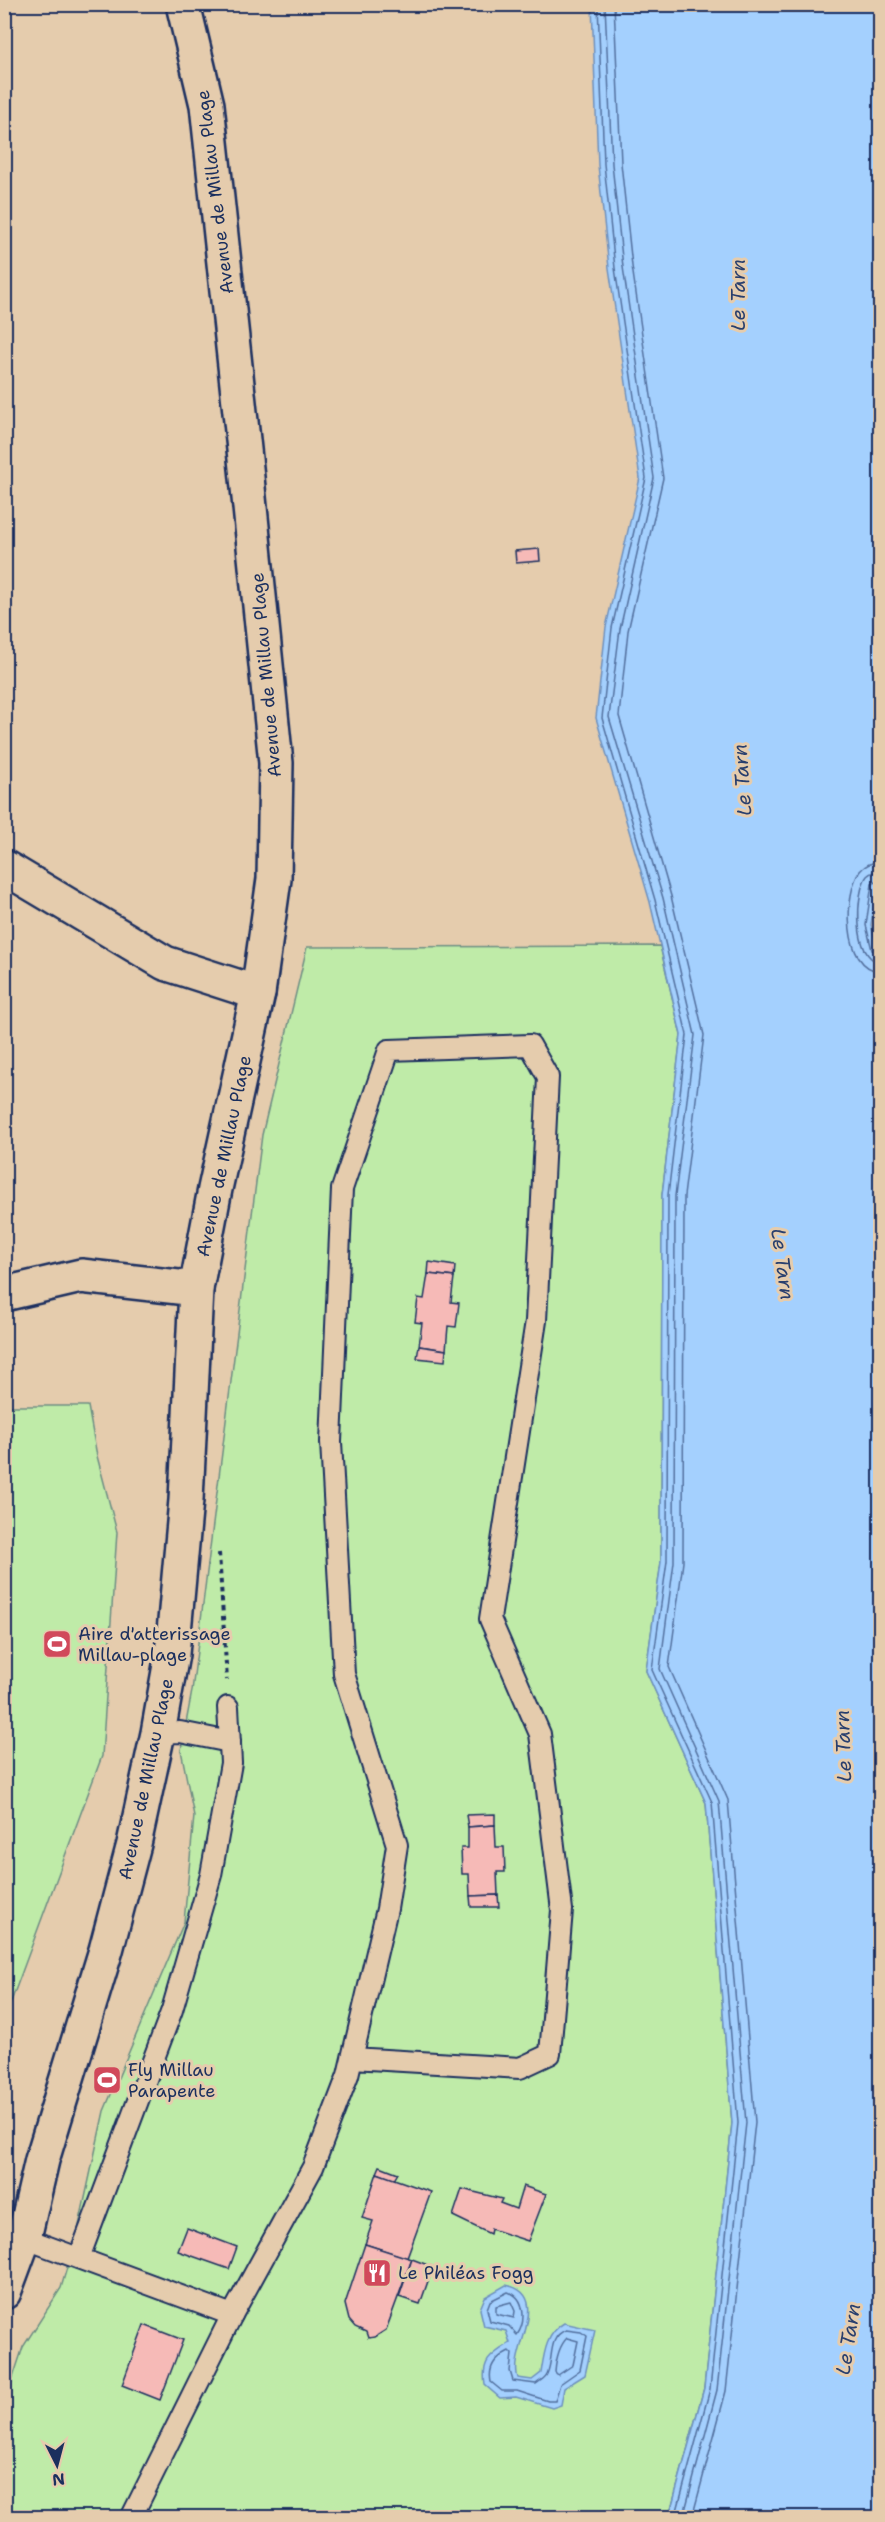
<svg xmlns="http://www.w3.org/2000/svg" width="885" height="2522" font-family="'Shantell Sans',sans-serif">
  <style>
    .green { fill: #bfeba8; stroke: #6d8d83; stroke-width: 1.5 }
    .water { fill: #a4d0fe; stroke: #6d90be; stroke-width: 1.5 }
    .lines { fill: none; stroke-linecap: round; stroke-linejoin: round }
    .shore { stroke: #526f9e; stroke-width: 1.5 }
    .building { fill: #f6bab7; stroke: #1b2f5e; stroke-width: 1.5 }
    .lane-casing { stroke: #1b2f5e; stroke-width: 24 }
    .street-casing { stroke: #1b2f5e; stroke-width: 38 }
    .secondary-casing { stroke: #1b2f5e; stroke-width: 38 }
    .path { stroke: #1b2f5e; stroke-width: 4; stroke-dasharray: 4.5 4.5; stroke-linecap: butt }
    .lane { stroke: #e5ccad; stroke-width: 20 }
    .street { stroke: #e5ccad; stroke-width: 33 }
    .secondary { stroke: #e5ccad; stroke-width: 33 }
    .labels { text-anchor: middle; stroke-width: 6; stroke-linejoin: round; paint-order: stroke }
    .street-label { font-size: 18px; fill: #1b2f5e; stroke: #e5ccad }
    .poi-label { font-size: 18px; fill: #1b2f5e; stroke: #e5ccad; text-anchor: start }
    .water-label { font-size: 20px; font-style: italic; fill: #293f6e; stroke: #e5ccad }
  </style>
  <rect width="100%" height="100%" fill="#e5ccad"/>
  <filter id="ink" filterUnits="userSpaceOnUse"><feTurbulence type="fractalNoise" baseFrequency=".0167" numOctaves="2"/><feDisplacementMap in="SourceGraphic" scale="12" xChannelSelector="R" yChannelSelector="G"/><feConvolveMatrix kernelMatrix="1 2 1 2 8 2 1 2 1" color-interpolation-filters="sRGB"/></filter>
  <g filter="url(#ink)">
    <g class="green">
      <path d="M660,946L681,1035L662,1195L661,1562L646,1671L706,1803L732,2123L704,2388L669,2517L5,2518V2402L23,2347L61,2288L78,2230L104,2111L184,1922L194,1816L181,1750L192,1691L262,1135L307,947Z"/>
      <path d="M5,1406H88L97,1456L117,1532L102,1756L5,2018Z"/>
    </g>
    <g class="water">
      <path d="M592,5H880V866L871,925L880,958V2517H669L704,2388L732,2123L706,1803L646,1671L661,1562L662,1195L681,1035L650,902L596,718L606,627L640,478L609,268L598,165Z"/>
      <path d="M506,2285C555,2295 508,2352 518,2378L532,2380L541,2373C544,2354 546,2333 564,2323L595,2330L585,2375L564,2388L561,2405L552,2408L516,2397L500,2398L485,2385C481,2360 491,2355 510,2343L506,2331L484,2326L480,2309L485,2297Z"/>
    </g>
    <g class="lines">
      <g class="shore">
        <path d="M598,4L604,164L615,268L646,478L612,628L602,718L655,900L687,1035L668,1195L667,1561L652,1670L712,1802L738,2123L710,2389L675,2518"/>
        <path d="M605,4L612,164L623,267L654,478L620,629L609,717L663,898L695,1035L675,1196L674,1562L660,1669L719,1801L746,2123L717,2390L683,2518"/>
        <path d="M614,4L621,163L632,266L663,478L628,631L619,716L671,896L704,1035L684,1196L683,1562L669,1667L728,1800L755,2122L726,2391L692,2518"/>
        <path d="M880,862C872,862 865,865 860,871C844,892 842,969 880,971"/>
        <path d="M880,871C875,871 871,872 867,876C855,891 853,960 880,962"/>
        <path d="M880,879L872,884L866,925L872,950L880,954"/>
        <path d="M508,2292C526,2297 526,2323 517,2335L509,2326L490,2321L487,2309L490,2301Z"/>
        <path d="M511,2302L515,2311L514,2318L496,2314V2306Z"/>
        <path d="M566,2330L581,2332L587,2336L580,2370L560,2384L555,2401H548L517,2391H502L491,2382C488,2367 495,2358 509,2351L512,2354L510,2371L513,2381L536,2384C539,2381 545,2379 547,2374C554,2360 547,2337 566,2330Z"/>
        <path d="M567,2338L578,2341L573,2365L558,2375L555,2372C556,2360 558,2347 567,2338Z"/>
      </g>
    </g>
    <g class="building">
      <path d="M539,549L540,561L516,563L515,551Z"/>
      <path d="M429,1262L455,1266L454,1277L428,1274Z"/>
      <path d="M428,1274L454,1277L451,1302L459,1303L456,1327L448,1326L446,1350L419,1346L422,1323L415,1322L418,1298L424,1299Z"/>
      <path d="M419,1346L446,1350L445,1361L417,1358Z"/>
      <path d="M495,1814V1825L468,1827L466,1815Z"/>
      <path d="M495,1825L496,1847H504L505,1872H497L498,1895L470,1896L469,1874H462L461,1848H468V1827Z"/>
      <path d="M498,1895L499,1907H471L470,1896Z"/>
      <path d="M380,2166L398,2173L394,2180L377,2173Z"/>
      <path d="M377,2173L431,2192L407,2258L365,2244L373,2221L362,2218Z"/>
      <path d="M523,2186L546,2194L528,2241L491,2229L490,2234L453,2216L462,2189L502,2199L500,2203L516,2209Z"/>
      <path d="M187,2228L237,2247L229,2269L178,2251Z"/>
      <path d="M365,2244L412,2259L386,2330L375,2337L368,2338L366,2332L355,2327L349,2320L345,2304Z"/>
      <path d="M412,2259L433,2267L420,2304L399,2297Z"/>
      <path d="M144,2325L183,2340L160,2400L122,2385Z"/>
    </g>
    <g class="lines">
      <g class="lane-casing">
        <g id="lane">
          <path d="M158,1733L180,1732L230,1742"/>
          <path d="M24,2238L232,2315"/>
          <path d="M79,2258L172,2010L211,1875L231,1763L228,1707"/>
          <path d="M131,2518L232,2315L313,2167L348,2075L387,1909L397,1845L344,1674L331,1442L342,1189L389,1050L530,1045L548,1077L536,1321L490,1619L540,1734L562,1910L550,2054L520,2068L352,2058"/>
        </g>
      </g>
      <g class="street-casing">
        <g id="street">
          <path d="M4,867L165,963L258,993"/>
          <path d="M4,1294L81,1276L196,1289"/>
        </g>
      </g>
      <g class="secondary-casing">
        <path id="secondary" d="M4,2292L24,2238L42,2160L106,1950L134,1844L158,1733L172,1654L186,1500L196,1289L215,1189L258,993L274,879L276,763L246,468L207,105L183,4"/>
      </g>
      <path class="path" d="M219,1553L227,1680"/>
      <use href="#lane" class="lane"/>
      <use href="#street" class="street"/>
      <use href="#secondary" class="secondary"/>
    </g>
  </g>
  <defs>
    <g id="stadium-square" transform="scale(1.5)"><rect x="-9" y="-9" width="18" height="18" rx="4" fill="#d1495b" stroke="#e5ccad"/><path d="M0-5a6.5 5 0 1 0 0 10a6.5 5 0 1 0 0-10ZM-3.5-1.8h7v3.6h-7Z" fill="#fff"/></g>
    <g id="restaurant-square" transform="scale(1.5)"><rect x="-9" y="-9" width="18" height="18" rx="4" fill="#d1495b" stroke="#e5ccad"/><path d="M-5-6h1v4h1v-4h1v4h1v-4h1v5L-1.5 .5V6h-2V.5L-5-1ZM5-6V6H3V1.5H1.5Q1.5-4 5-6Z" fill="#fff"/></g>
  </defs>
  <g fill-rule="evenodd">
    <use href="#stadium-square" x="57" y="1644"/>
    <use href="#stadium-square" x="107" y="2080"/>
    <use href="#restaurant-square" x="377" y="2273"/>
  </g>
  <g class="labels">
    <g class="street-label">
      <text transform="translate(215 192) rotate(-97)" y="6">Avenue de Millau Plage</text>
      <text transform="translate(266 675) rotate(-95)" y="6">Avenue de Millau Plage</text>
      <text transform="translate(224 1156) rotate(-78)" y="6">Avenue de Millau Plage</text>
      <text transform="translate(146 1779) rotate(-78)" y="6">Avenue de Millau Plage</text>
    </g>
    <g class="poi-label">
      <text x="78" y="1640">Aire d'atterissage<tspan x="78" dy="21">Millau-plage</tspan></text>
      <text x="128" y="2076">Fly Millau<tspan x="128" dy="21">Parapente</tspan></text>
      <text x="398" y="2279">Le Philéas Fogg</text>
    </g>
    <g class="water-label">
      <text transform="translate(738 295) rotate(-90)" y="7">Le Tarn</text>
      <text transform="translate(742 780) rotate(-94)" y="7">Le Tarn</text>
      <text transform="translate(783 1264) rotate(82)" y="7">Le Tarn</text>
      <text transform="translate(843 1746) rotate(-92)" y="7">Le Tarn</text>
      <text transform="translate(848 2339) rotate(-81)" y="7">Le Tarn</text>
    </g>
  </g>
  <rect width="885" height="2522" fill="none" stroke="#e5ccad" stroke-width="24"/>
  <rect x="12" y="12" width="861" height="2498" fill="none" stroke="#1b2f5e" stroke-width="2" filter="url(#ink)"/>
  <g transform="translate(57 2465) rotate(174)" stroke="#e5ccad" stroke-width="4.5" paint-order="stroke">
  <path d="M0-4.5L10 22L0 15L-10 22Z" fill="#1b2f5e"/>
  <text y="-9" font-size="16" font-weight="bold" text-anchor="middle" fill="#1b2f5e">N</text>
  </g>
</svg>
